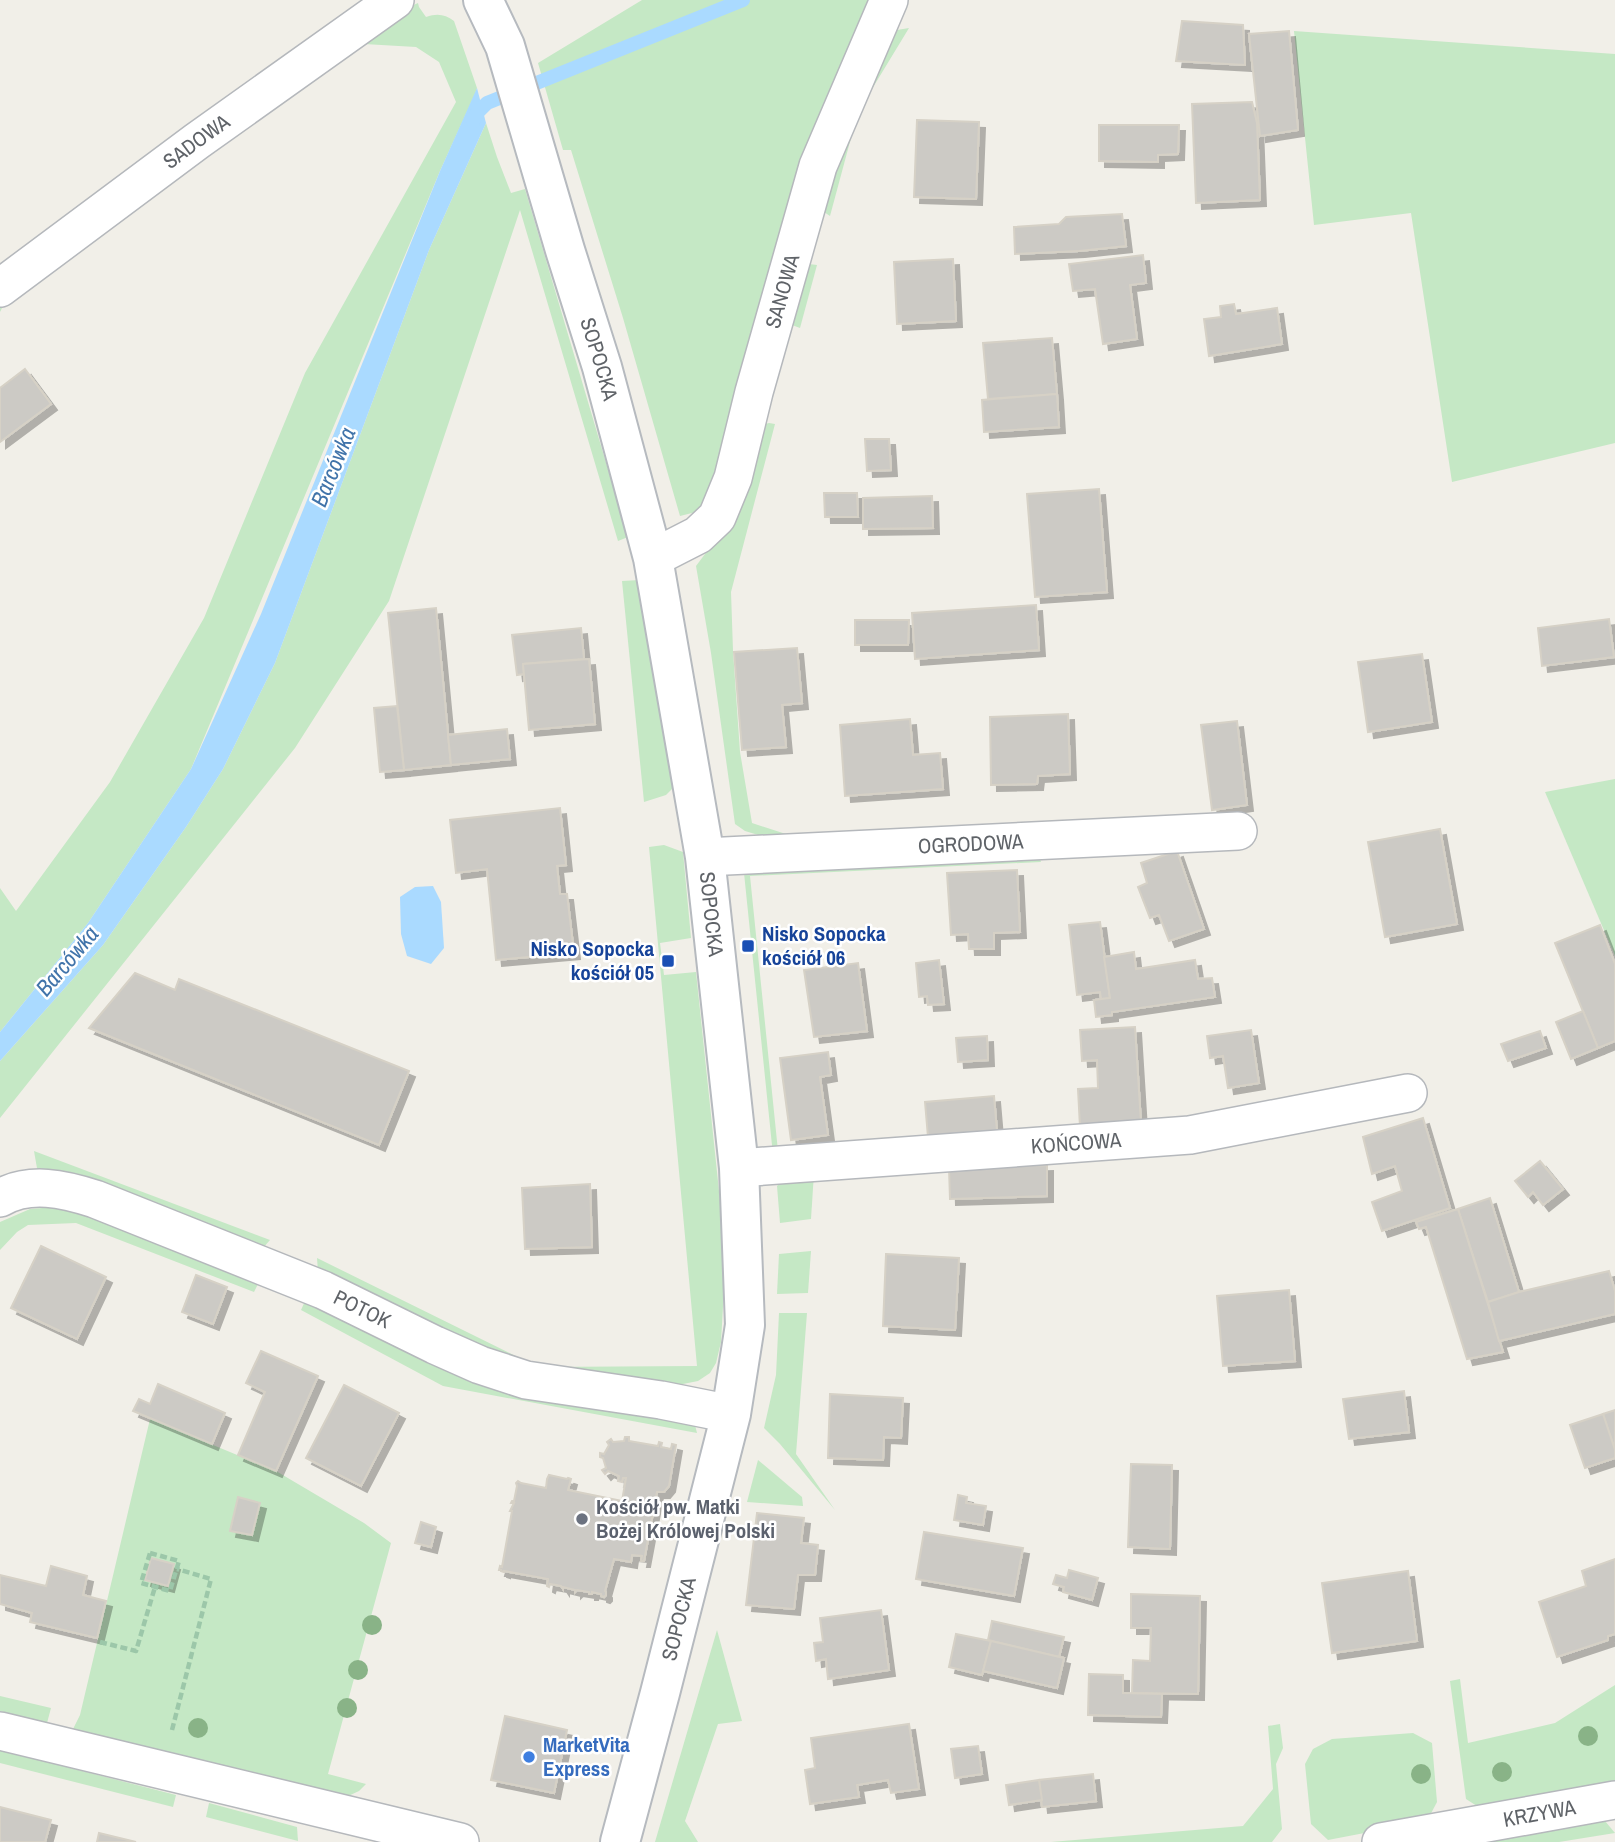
<svg xmlns="http://www.w3.org/2000/svg" width="1615" height="1842" font-family="'Archivo Narrow',sans-serif">
  <style>
    .green { fill: #c5e8c5 }
    .water { fill: #aadaff }
    .lines { fill: none; stroke-linecap: round; stroke-linejoin: round }
    .stream { stroke: #aadaff; stroke-width: 14 }
    .building { fill: #cccac5; stroke: #d6d1c6; stroke-width: 2; filter: url(#shadow) }
    .street-casing { stroke: #b5b8bc; stroke-width: 40 }
    .secondary-casing { stroke: #b6babf; stroke-width: 42 }
    .path { stroke: #9cc7a9; stroke-width: 4.5; stroke-dasharray: 7 3.5; stroke-linecap: butt }
    .street { stroke: #fff; stroke-width: 37 }
    .secondary { stroke: #fff; stroke-width: 38 }
    .tree { fill: #89b387 }
    .transit-dot { fill: #1a4fb4; stroke: #fff; stroke-width: 2.5 }
    .worship-dot { fill: #6b7280; stroke: #fff; stroke-width: 2.5 }
    .shop-dot { fill: #3f7fe0; stroke: #fff; stroke-width: 2.5 }
    .labels { text-anchor: middle; stroke-width: 5; stroke-linejoin: round; paint-order: stroke }
    .street-label { font-size: 21px; fill: #5f6368; stroke: #fff }
    .transit-label { font-size: 21px; font-weight: bold; fill: #164399; stroke: #fff; text-anchor: start }
    .worship-label { font-size: 21px; font-weight: bold; fill: #5b616d; stroke: #fff; text-anchor: start }
    .shop-label { font-size: 21px; font-weight: bold; fill: #366cbe; stroke: #fff; text-anchor: start }
    .water-label { font-size: 23px; font-style: italic; fill: #4174aa; stroke: #fff }
  </style>
  <defs>
    <filter id="shadow"><feDropShadow dx="6" dy="6" stdDeviation="0" flood-color="#0004"/></filter>
  </defs>
  <rect width="100%" height="100%" fill="#f1efe8"/>
  <g class="green">
    <path d="M642,0H880L714,485L700,511L680,516L623,318L571,150H563L538,63Z"/>
    <path d="M418,3L419,7L426,17C437,13 445,14 454,21L477,88L475,94L440,171L191,769L88,923L0,1032V888L16,911L110,782L204,618L305,373L456,102L439,62L416,47L364,44L6,300L0,312V302L392,15Z"/>
    <path d="M909,28L858,112L830,216L824,212L822,203L855,106L897,30Z"/>
    <path d="M1294,31L1615,54V443L1452,482L1411,213L1314,225Z"/>
    <path d="M486,123L497,157L511,193L525,189L628,537L618,541L520,210L389,601L295,748L0,1118V1061L103,945L186,827L223,769L275,663L429,250Z"/>
    <path d="M809,264L817,265L800,328L792,325L787,318Z"/>
    <path d="M769,423L775,424L731,592L733,651L740,752L752,823L789,835L940,832L768,838L745,831L735,824L711,653L696,566L711,546L761,425Z"/>
    <path d="M640,580L675,786L666,795L644,802L622,581Z"/>
    <path d="M1615,779V956L1545,792Z"/>
    <path d="M664,845L683,852L691,938L660,943L664,975L696,972L721,1210L724,1289L721,1342L716,1363L710,1373L698,1381L673,1386L572,1375L520,1364L422,1325L318,1272L317,1258L538,1367L697,1366L649,847Z"/>
    <path d="M1039,856L1041,862L750,876L778,1151L773,1155L744,873Z"/>
    <path d="M34,1151L270,1240L263,1248L38,1174Z"/>
    <path d="M814,1173L811,1219L780,1223L777,1186L786,1178Z"/>
    <path d="M54,1207L74,1212L260,1280L254,1292L76,1223L28,1225L17,1232L0,1250V1222L30,1209Z"/>
    <path d="M811,1251L808,1293L777,1294L779,1254Z"/>
    <path d="M306,1299L681,1418L695,1425L697,1433L443,1386L301,1310Z"/>
    <path d="M779,1313H807L796,1454L835,1510L780,1444L764,1428L776,1375Z"/>
    <path d="M150,1419L276,1471L364,1523L391,1543L328,1774L366,1784L359,1791L344,1798L73,1729L80,1715Z"/>
    <path d="M758,1460L802,1497L803,1506L747,1502Z"/>
    <path d="M717,1630L742,1721L718,1724L685,1821L698,1842H655Z"/>
    <path d="M1460,1679L1468,1743L1555,1723L1615,1685V1787L1483,1810L1466,1799L1450,1681Z"/>
    <path d="M0,1696L51,1708L47,1723L0,1711Z"/>
    <path d="M1280,1724L1283,1748L1276,1764L1282,1829L1272,1842H1051L1243,1826L1273,1789L1268,1726Z"/>
    <path d="M1413,1733L1432,1743L1437,1802L1427,1821L1328,1840L1311,1824L1305,1764L1313,1749L1332,1739Z"/>
    <path d="M0,1750L176,1795L173,1807L0,1763Z"/>
    <path d="M209,1803L297,1827L298,1841L206,1817Z"/>
    <path d="M1600,1815L1615,1833L1559,1842H1466Z"/>
  </g>
  <g class="water">
    <path d="M477,88L486,123L429,250L275,663L223,769L186,827L103,945L0,1061V1032L88,923L191,769L261,614L440,171Z"/>
    <path d="M433,886L441,902L444,948L431,964L407,956L401,934L400,897L415,887Z"/>
  </g>
  <g class="lines">
    <path class="stream" d="M473,122L477,113L487,103L743,0"/>
  </g>
  <g class="building">
    <path d="M1182,21L1243,25L1245,65L1176,61Z"/>
    <path d="M1289,31L1298,130L1260,136L1249,34Z"/>
    <path d="M1252,102L1257,123L1260,200L1196,203L1192,104Z"/>
    <path d="M917,120L979,122L976,199L914,197Z"/>
    <path d="M1099,125H1179L1178,154L1158,155V162L1099,161Z"/>
    <path d="M1122,214L1126,246L1079,251L1015,254L1014,227L1059,224L1066,217Z"/>
    <path d="M1143,255L1146,283L1130,285L1137,339L1103,344L1095,289L1073,291L1069,264Z"/>
    <path d="M953,259L956,321L897,324L894,262Z"/>
    <path d="M1234,304L1236,314L1277,308L1282,344L1209,356L1204,319L1221,317L1220,306Z"/>
    <path d="M1052,338L1057,394L988,399L983,343Z"/>
    <path d="M25,369L51,404L0,442V388Z"/>
    <path d="M1057,394L1059,427L984,432L982,400Z"/>
    <path d="M865,439H889L891,470L867,471Z"/>
    <path d="M1099,489L1107,592L1035,597L1027,494Z"/>
    <path d="M824,493H857L858,517H825Z"/>
    <path d="M932,496L933,528L863,529V498Z"/>
    <path d="M1036,605L1039,650L915,659L912,613Z"/>
    <path d="M436,608L451,765L404,770L388,613Z"/>
    <path d="M1609,619L1614,657L1542,666L1538,628Z"/>
    <path d="M855,620H909L908,645H855Z"/>
    <path d="M581,628L584,659L523,664L524,674L517,675L512,635Z"/>
    <path d="M797,648L802,703L782,705L786,747L742,750L734,652Z"/>
    <path d="M1422,654L1432,722L1368,732L1358,662Z"/>
    <path d="M589,659L595,724L529,730L523,664Z"/>
    <path d="M397,706L404,770L380,772L374,708Z"/>
    <path d="M1068,714L1070,774L1038,776L1037,784L991,785L990,717Z"/>
    <path d="M910,719L913,755L940,753L943,789L845,796L840,725Z"/>
    <path d="M1237,721L1247,805L1212,810L1201,725Z"/>
    <path d="M507,729L510,759L451,765L448,735Z"/>
    <path d="M560,808L566,865L557,866L560,894H567L574,953L496,960L487,869L456,873L450,820Z"/>
    <path d="M1440,829L1457,924L1385,937L1368,842Z"/>
    <path d="M1177,851L1204,929L1169,941L1159,915L1150,918L1138,887L1147,883L1141,863Z"/>
    <path d="M1017,870L1020,932L994,933V949H969L968,934L951,935L947,873Z"/>
    <path d="M1100,922L1110,998L1101,999L1100,992L1077,995L1069,925Z"/>
    <path d="M1600,925L1615,964V1041L1598,1048L1555,943Z"/>
    <path d="M1134,952L1136,969L1195,960L1198,979L1212,978L1215,997L1112,1012V1015L1096,1017L1094,1000L1110,998L1104,957Z"/>
    <path d="M939,960L944,1004L928,1005L927,996L919,997L916,963Z"/>
    <path d="M858,963L867,1031L814,1037L804,970Z"/>
    <path d="M135,973L175,990L179,979L409,1071L379,1145L89,1028Z"/>
    <path d="M1583,1011L1598,1048L1571,1059L1556,1022Z"/>
    <path d="M1135,1027L1141,1123L1080,1127L1078,1089L1098,1088L1097,1060L1082,1061L1080,1030Z"/>
    <path d="M1251,1030L1259,1083L1228,1088L1223,1056L1210,1058L1207,1036Z"/>
    <path d="M1540,1031L1546,1048L1508,1061L1501,1044Z"/>
    <path d="M987,1036L988,1060L958,1062L956,1038Z"/>
    <path d="M828,1052L831,1075L820,1077L828,1135L791,1140L780,1058Z"/>
    <path d="M994,1096L997,1131L928,1137L925,1102Z"/>
    <path d="M1423,1118L1450,1208L1382,1231L1372,1202L1402,1191L1395,1166L1372,1174L1363,1137Z"/>
    <path d="M1540,1161L1563,1189L1543,1205L1533,1192L1528,1197L1515,1181Z"/>
    <path d="M1047,1165V1196L950,1199L949,1168Z"/>
    <path d="M590,1184L592,1247L525,1249L522,1188Z"/>
    <path d="M1490,1198L1519,1292L1488,1302L1458,1209Z"/>
    <path d="M1458,1209L1503,1352L1467,1359L1426,1227L1419,1229L1416,1222Z"/>
    <path d="M41,1246L106,1277L77,1339L11,1308Z"/>
    <path d="M886,1254L959,1258L955,1330L883,1326Z"/>
    <path d="M1609,1271L1615,1291V1314L1499,1341L1488,1302L1519,1292Z"/>
    <path d="M196,1275L227,1287L213,1324L182,1312Z"/>
    <path d="M1289,1290L1295,1361L1223,1366L1217,1296Z"/>
    <path d="M261,1351L318,1376L276,1471L238,1455L265,1392L246,1383Z"/>
    <path d="M158,1384L225,1413L212,1444L133,1411L139,1399L150,1404Z"/>
    <path d="M344,1385L399,1413L361,1486L306,1458Z"/>
    <path d="M1404,1391L1409,1432L1349,1439L1343,1399Z"/>
    <path d="M830,1394L903,1398L901,1438L884,1437L883,1460L828,1458Z"/>
    <path d="M1615,1410V1450L1603,1414Z"/>
    <path d="M1603,1414L1615,1450V1458L1585,1468L1570,1425Z"/>
    <path d="M625,1437H629V1441L658,1446L659,1442L662,1443L661,1447L671,1449L672,1444L676,1445L669,1486L664,1492H657L644,1561H641L642,1556L632,1555L631,1562L614,1559L605,1591L606,1592V1595L604,1597L601,1596V1594L592,1592V1594H589V1592L577,1590L575,1592V1590L563,1587V1589L561,1586L550,1584L549,1587L547,1586L548,1579L504,1571V1572L501,1571V1570H499L500,1566L502,1567L512,1511H510L514,1503H511L512,1501H514L517,1486L516,1483L518,1481L521,1483L546,1488L547,1479L549,1475L567,1479L568,1478L571,1479L568,1490L622,1501L626,1478H623L622,1482L618,1481L619,1476L608,1471L605,1474L602,1470L606,1468L603,1458L600,1457V1453L604,1454L609,1445L607,1442L611,1439L613,1442L624,1441Z"/>
    <path d="M1131,1464L1172,1465L1170,1549L1128,1547Z"/>
    <path d="M958,1495L967,1497L966,1503L986,1506L983,1525L954,1520Z"/>
    <path d="M238,1497L260,1503L252,1535L230,1531Z"/>
    <path d="M757,1513L804,1518L801,1543L818,1545L815,1575H798L794,1609L746,1605Z"/>
    <path d="M421,1522L436,1527L431,1547L415,1543Z"/>
    <path d="M924,1532L1023,1548L1014,1596L916,1579Z"/>
    <path d="M151,1558L174,1564L168,1586L145,1580Z"/>
    <path d="M1615,1559V1634L1608,1636V1640L1557,1657L1539,1602L1586,1586L1582,1571Z"/>
    <path d="M51,1566L87,1576L83,1595L106,1601L97,1638L30,1622L32,1613L0,1604V1575L46,1586Z"/>
    <path d="M1069,1570L1098,1578L1092,1600L1063,1592L1064,1587L1053,1584L1056,1575L1067,1578Z"/>
    <path d="M1408,1571L1417,1641L1332,1653L1322,1583Z"/>
    <path d="M1131,1594L1200,1596L1198,1694L1132,1693L1133,1660L1150,1661L1151,1628H1131Z"/>
    <path d="M881,1610L889,1670L828,1679L826,1659L816,1661L814,1643L823,1642L820,1618Z"/>
    <path d="M992,1621L1064,1637L1059,1657L988,1640Z"/>
    <path d="M956,1634L991,1641L982,1675L949,1667Z"/>
    <path d="M991,1641L1064,1658L1057,1688L983,1671Z"/>
    <path d="M1089,1674L1123,1675V1693L1162,1694L1161,1717L1088,1715Z"/>
    <path d="M505,1716L567,1730L554,1793L491,1780Z"/>
    <path d="M909,1724L919,1789L891,1793L888,1780L857,1785L859,1797L810,1804L805,1770L815,1768L811,1738Z"/>
    <path d="M978,1746L982,1774L955,1778L951,1749Z"/>
    <path d="M1093,1774L1096,1801L1042,1807L1039,1780Z"/>
    <path d="M1039,1780L1042,1800L1009,1805L1006,1785Z"/>
    <path d="M0,1807L51,1820L45,1842H0Z"/>
    <path d="M99,1833L136,1842H97Z"/>
  </g>
  <g class="lines">
    <g class="street-casing">
      <g id="street">
        <path id="s1" d="M0,288L197,141L395,0"/>
        <path id="s2" d="M653,558L698,535L717,517L733,478L754,392L818,166L889,0"/>
        <path id="s3" d="M705,857L1238,831"/>
        <path id="s4" d="M739,1168L1190,1135L1408,1093"/>
        <path id="s5" d="M0,1198C30,1181 64,1189 95,1199L323,1290L435,1345L480,1365L526,1380L661,1400L731,1414"/>
        <path d="M0,1731L460,1842"/>
        <path id="s6" d="M1381,1842L1615,1800"/>
      </g>
    </g>
    <g class="secondary-casing">
      <g id="secondary">
        <path id="s7" d="M483,0L505,46L565,250L602,367L653,558L705,857L739,1168L745,1325L731,1414L660,1693L620,1842"/>
      </g>
    </g>
    <g class="path">
      <path d="M150,1553L179,1561L170,1591L141,1583Z"/>
      <path d="M100,1642L136,1651L155,1587"/>
      <path d="M172,1730L211,1579L177,1569"/>
    </g>
    <use href="#street" class="street"/>
    <use href="#secondary" class="secondary"/>
  </g>
  <g class="tree">
    <circle cx="372" cy="1625" r="10"/>
    <circle cx="358" cy="1670" r="10"/>
    <circle cx="347" cy="1708" r="10"/>
    <circle cx="198" cy="1728" r="10"/>
    <circle cx="1588" cy="1736" r="10"/>
    <circle cx="1502" cy="1772" r="10"/>
    <circle cx="1421" cy="1774" r="10"/>
  </g>
  <g class="transit-dot">
    <rect x="741" y="939" width="14" height="14" rx="3.5"/>
    <rect x="661" y="954" width="14" height="14" rx="3.5"/>
  </g>
  <circle class="worship-dot" cx="582" cy="1519" r="7"/>
  <circle class="shop-dot" cx="529" cy="1757" r="7"/>
  <g class="labels">
    <g class="street-label">
      <text dy="7" stroke="none"><textPath href="#s1" startOffset="245">SADOWA</textPath></text>
      <text dy="7" stroke="none"><textPath href="#s2" startOffset="312">SANOWA</textPath></text>
      <text dy="7" stroke="none"><textPath href="#s7" startOffset="378">SOPOCKA</textPath></text>
      <text dy="7" stroke="none"><textPath href="#s3" startOffset="266">OGRODOWA</textPath></text>
      <text dy="7" stroke="none"><textPath href="#s7" startOffset="945">SOPOCKA</textPath></text>
      <text dy="7" stroke="none"><textPath href="#s4" startOffset="338">KOŃCOWA</textPath></text>
      <text dy="7" stroke="none"><textPath href="#s5" startOffset="387">POTOK</textPath></text>
      <text transform="translate(679 1619) rotate(-76)" y="7">SOPOCKA</text>
      <text dy="7" stroke="none"><textPath href="#s6" startOffset="161">KRZYWA</textPath></text>
    </g>
    <g class="transit-label">
      <text x="762" y="941">Nisko Sopocka<tspan x="762" dy="24">kościół 06</tspan></text>
      <text x="654" y="956" text-anchor="end">Nisko Sopocka<tspan x="654" dy="24">kościół 05</tspan></text>
    </g>
    <g class="worship-label">
      <text x="596" y="1514">Kościół pw. Matki<tspan x="596" dy="24">Bożej Królowej Polski</tspan></text>
    </g>
    <g class="shop-label">
      <text x="543" y="1752">MarketVita<tspan x="543" dy="24">Express</tspan></text>
    </g>
    <g class="water-label">
      <text transform="translate(333 467) rotate(-68)" y="8">Barcówka</text>
      <text transform="translate(67 961) rotate(-50)" y="8">Barcówka</text>
    </g>
  </g>
</svg>
